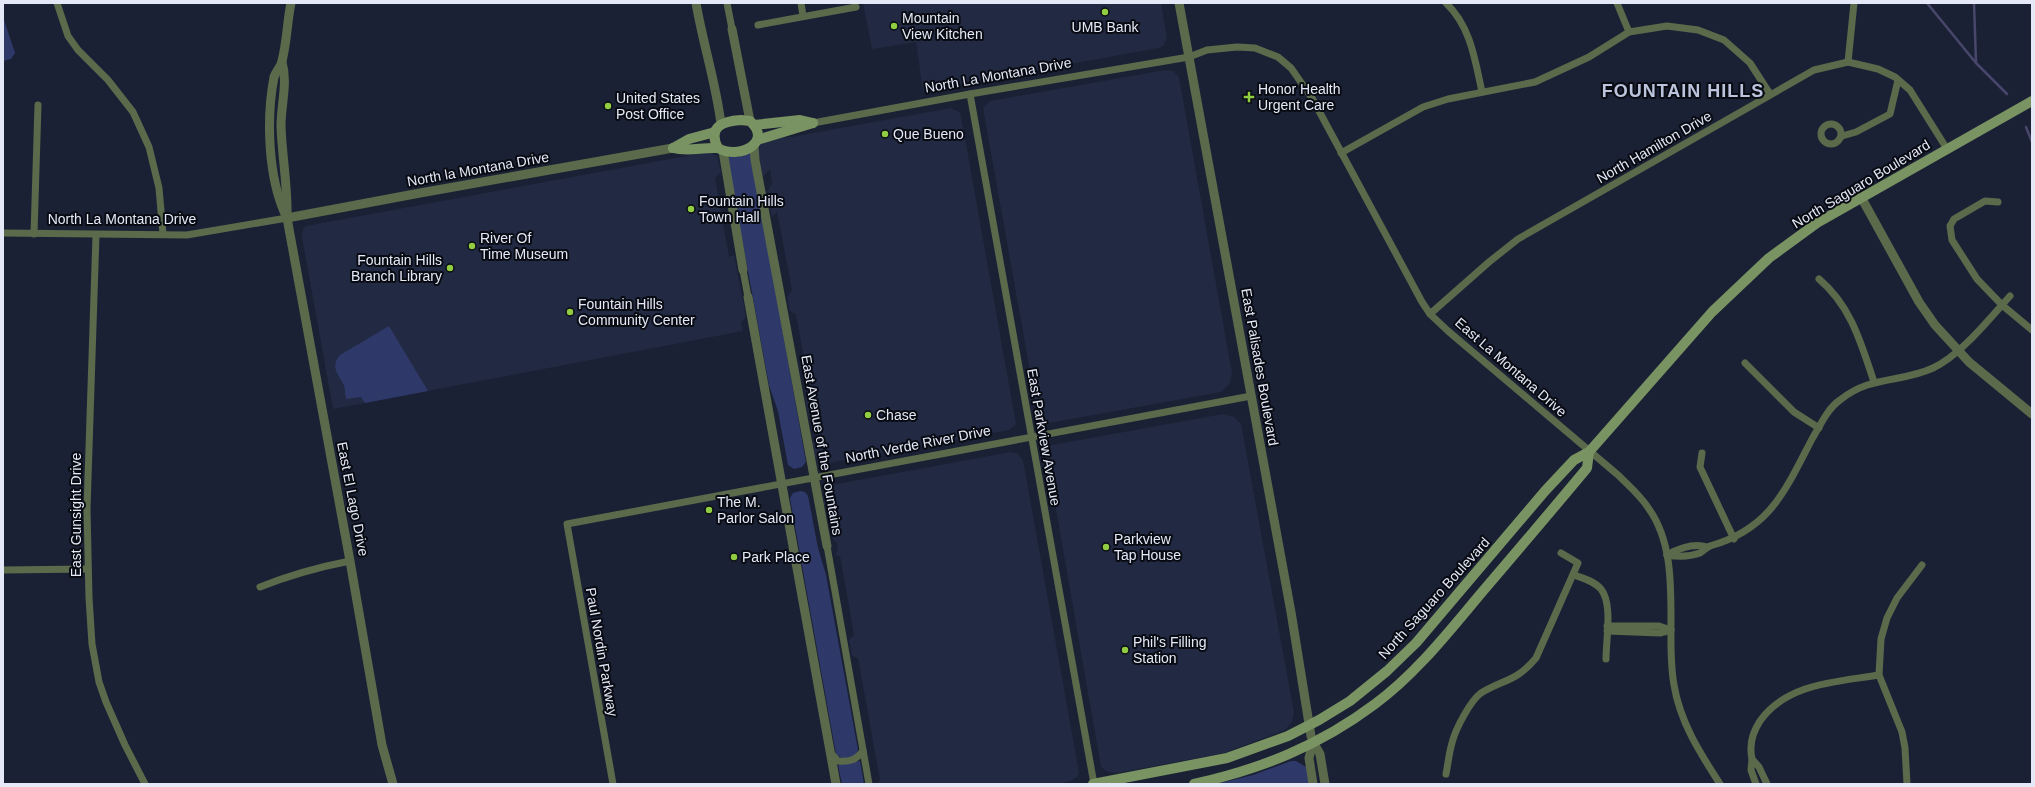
<svg xmlns="http://www.w3.org/2000/svg" width="2035" height="787" font-family="Arial,sans-serif">
  <style>
    .built { fill: #222942 }
    .green { fill: #2e3969 }
    .lines { fill: none; stroke-linecap: round; stroke-linejoin: round }
    .stream { stroke: #48476b; stroke-width: 2.5 }
    .minor { stroke: #5a6a4b; stroke-width: 7 }
    .tertiary { stroke: #5a6a4b; stroke-width: 9 }
    .secondary { stroke: #7a9362; stroke-width: 10 }
    .poi-dot { fill: #91cd40; stroke: #090b13; stroke-width: 1.5 }
    .labels { text-anchor: middle; stroke-width: 4; stroke-linejoin: round; paint-order: stroke }
    .poi-label { font-size: 14px; fill: #e5e9f7; stroke: #090b13; text-anchor: start }
    .street-label { font-size: 14px; fill: #e5e9f7; stroke: #090b13 }
    .district-label { font-size: 18px; font-weight: bold; letter-spacing: 1px; fill: #bbc3dd; stroke: #090b13 }
  </style>
  <rect width="100%" height="100%" fill="#1b2134"/>
  <g class="built">
    <path d="M863,3H1161L1167,38L1163,46L1158,48L923,91L916,42L872,49Z"/>
    <path d="M1165,70L1173,71L1179,77L1232,373L1230,383L1221,392L1049,423L1044,422L1038,416L983,108L990,101Z"/>
    <path d="M951,108L959,112L961,116L1016,424L1009,430L823,464L815,457L812,443L818,434L815,421L809,416L805,396L810,390L796,315L790,311L787,297L792,290L777,212L772,217L767,192L772,184L770,169L764,176H762L758,153L760,146L762,143L775,138L791,137Z"/>
    <path d="M708,152L717,156L721,172L715,178L729,257L734,255L746,317L741,323L743,331L333,409L302,237L303,229L306,226Z"/>
    <path d="M1223,414L1234,417L1241,424L1294,712L1292,722L1285,730L1224,753L1117,773L1107,772L1101,767L1046,452L1052,445Z"/>
    <path d="M1011,452L1018,454L1023,460L1079,772L1078,776L1071,781L1057,784H877L880,780L858,658L852,656L849,640L854,635L840,556L835,555L838,549L837,543L834,541L832,535L835,532L830,501L824,506L823,493L825,488L832,485Z"/>
  </g>
  <g class="green">
    <path d="M3,17L15,53L11,59L3,61Z"/>
    <path d="M752,152V160L806,462L802,467L794,469L788,465L778,411L769,385L727,157H739Z"/>
    <path d="M389,326L428,391L365,403L361,397L346,399C345,394 345,389 344,385C338,374 330,367 340,355Z"/>
    <path d="M800,491L805,492L808,496L818,548L826,575L858,750L855,756L843,759L836,754L791,504L790,498L793,493Z"/>
    <path d="M860,761L864,784H842L838,765Z"/>
    <path d="M1291,761H1296L1306,767L1309,784H1216L1253,775Z"/>
  </g>
  <g class="lines">
    <g class="stream">
      <path d="M1927,3L1976,63L2007,94"/>
      <path d="M1974,3L1976,62"/>
      <path d="M2026,127L2032,142"/>
    </g>
    <g class="minor">
      <path d="M57,3L68,36L78,50L108,80L133,112L149,147L159,188L163,234"/>
      <path d="M727,3L732,29"/>
      <path d="M801,3L803,16"/>
      <path d="M1446,3C1471,27 1475,60 1482,92"/>
      <path d="M1617,3L1629,32"/>
      <path d="M758,25L856,7"/>
      <path d="M1848,62L1854,3"/>
      <path d="M970,94L1094,784"/>
      <path d="M813,123L970,94L1189,57L1207,50L1237,47L1255,48L1278,57L1291,68L1312,98L1422,302L1430,314L1448,331L1618,475C1629,486 1641,496 1649,509C1671,540 1671,582 1671,618C1671,640 1670,663 1674,685C1680,722 1700,753 1720,784"/>
      <circle cx="1831" cy="134" r="10"/>
      <path d="M1842,136L1856,132L1890,114L1898,80"/>
      <path d="M1341,153L1423,107L1448,99L1535,82L1589,57L1629,32L1667,26L1698,30L1724,40L1750,63L1770,94"/>
      <path d="M1998,202L1985,201L1954,219L1950,226L1952,240L1977,279L2002,305L2032,330"/>
      <path d="M3,233L187,235L287,218"/>
      <path d="M34,234L38,105"/>
      <path d="M96,235L87,509L89,598L92,644L99,682L106,702L125,745L145,784"/>
      <path d="M743,270L748,297"/>
      <path d="M1819,279C1851,306 1861,343 1874,382"/>
      <path d="M1430,314L1489,262L1518,239L1814,70L1848,62L1878,69L1895,77L1910,90L1947,149"/>
      <path d="M1745,363L1794,412L1819,428"/>
      <path d="M1702,453L1700,467L1734,539"/>
      <path d="M827,546L869,784"/>
      <path d="M1667,555C1678,557 1689,557 1700,553C1703,551 1706,548 1710,546C1770,529 1785,491 1812,439C1820,426 1827,409 1840,400C1871,375 1901,383 1933,368C1960,356 1990,318 2010,296"/>
      <path d="M1667,555C1678,549 1694,543 1707,547"/>
      <path d="M3,570L88,569"/>
      <path d="M1574,575C1583,578 1594,581 1601,589C1613,604 1606,640 1606,659"/>
      <path d="M260,587C290,575 319,567 350,561"/>
      <path d="M1607,626H1659L1671,630"/>
      <path d="M1607,631L1660,633L1671,630"/>
      <path d="M831,753L838,761C850,762 856,760 863,751"/>
      <path d="M1752,759C1749,745 1752,733 1760,721C1787,683 1837,682 1879,675"/>
      <path d="M1446,774C1448,764 1449,753 1452,743C1455,730 1470,701 1481,693C1504,679 1516,682 1536,658L1578,563L1561,553"/>
      <path d="M613,784L567,524L1251,396"/>
      <path d="M1756,784L1751,770L1752,759L1759,767L1767,784"/>
      <path d="M1907,784L1905,748L1902,732L1879,675L1881,639L1887,618L1897,598L1922,565"/>
    </g>
    <g class="tertiary">
      <path d="M696,3C703,44 716,83 721,124"/>
      <path d="M1179,3L1291,612L1311,736L1313,742L1320,754L1325,784"/>
      <path d="M732,29L750,121"/>
      <path d="M282,62C288,83 281,104 281,126C282,157 288,187 287,218L350,561L382,745L393,784"/>
      <path d="M754,145L755,160L827,546"/>
      <path d="M723,151L743,270"/>
      <path d="M1861,197L1919,302L1935,325L1969,362L2032,414"/>
      <path d="M286,216C268,178 266,119 274,77C276,71 281,67 282,61C287,42 287,22 291,3"/>
      <path d="M287,218L420,193L673,148"/>
      <path d="M748,297L836,784"/>
      <path d="M1313,742L1309,758L1313,784"/>
    </g>
    <g class="secondary">
      <path d="M741,120L750,121C774,143 738,160 718,148C707,127 723,121 741,120Z"/>
      <path d="M754,125L800,120L813,123"/>
      <path d="M757,140L813,123"/>
      <path d="M673,148L689,139L715,132"/>
      <path d="M673,148C690,152 701,147 718,148"/>
      <path d="M1093,784L1227,758L1288,736L1319,720L1350,701L1387,671L1416,643L1545,491L1574,460L1589,452L1712,312L1769,258L1817,223L2032,101"/>
      <path d="M1194,784C1261,769 1319,746 1375,704C1417,673 1450,630 1483,591C1518,550 1553,509 1587,468L1589,452"/>
    </g>
  </g>
  <g class="poi-dot">
    <circle cx="1105" cy="12" r="4"/>
    <circle cx="894" cy="26" r="4"/>
    <path d="M1247 91h4v4h4v4h-4v4h-4v-4h-4v-4h4z"/>
    <circle cx="608" cy="106" r="4"/>
    <circle cx="885" cy="134" r="4"/>
    <circle cx="691" cy="209" r="4"/>
    <circle cx="472" cy="246" r="4"/>
    <circle cx="450" cy="268" r="4"/>
    <circle cx="570" cy="312" r="4"/>
    <circle cx="868" cy="415" r="4"/>
    <circle cx="709" cy="510" r="4"/>
    <circle cx="1106" cy="547" r="4"/>
    <circle cx="734" cy="557" r="4"/>
    <circle cx="1125" cy="650" r="4"/>
  </g>
  <g class="labels">
    <g class="poi-label">
      <text x="902" y="23">Mountain<tspan x="902" dy="16">View Kitchen</tspan></text>
      <text x="1105" y="32" text-anchor="middle">UMB Bank</text>
      <text x="1258" y="94">Honor Health<tspan x="1258" dy="16">Urgent Care</tspan></text>
      <text x="616" y="103">United States<tspan x="616" dy="16">Post Office</tspan></text>
      <text x="893" y="139">Que Bueno</text>
      <text x="699" y="206">Fountain Hills<tspan x="699" dy="16">Town Hall</tspan></text>
      <text x="480" y="243">River Of<tspan x="480" dy="16">Time Museum</tspan></text>
      <text x="442" y="265" text-anchor="end">Fountain Hills<tspan x="442" dy="16">Branch Library</tspan></text>
      <text x="578" y="309">Fountain Hills<tspan x="578" dy="16">Community Center</tspan></text>
      <text x="876" y="420">Chase</text>
      <text x="717" y="507">The M.<tspan x="717" dy="16">Parlor Salon</tspan></text>
      <text x="1114" y="544">Parkview<tspan x="1114" dy="16">Tap House</tspan></text>
      <text x="742" y="562">Park Place</text>
      <text x="1133" y="647">Phil's Filling<tspan x="1133" dy="16">Station</tspan></text>
    </g>
    <g class="street-label">
      <text transform="translate(998 75) rotate(-10)" y="5">North La Montana Drive</text>
      <text transform="translate(1654 147) rotate(-30)" y="5">North Hamilton Drive</text>
      <text transform="translate(478 169) rotate(-10)" y="5">North la Montana Drive</text>
      <text transform="translate(1861 184) rotate(-31)" y="5">North Saguaro Boulevard</text>
      <text x="122" y="224">North La Montana Drive</text>
      <text transform="translate(1260 367) rotate(80)" y="5">East Palisades Boulevard</text>
      <text transform="translate(1511 367) rotate(41)" y="5">East La Montana Drive</text>
      <text transform="translate(1044 437) rotate(80)" y="5">East Parkview Avenue</text>
      <text transform="translate(918 444) rotate(-11)" y="5">North Verde River Drive</text>
      <text transform="translate(822 445) rotate(80)" y="5">East Avenue of the Fountains</text>
      <text transform="translate(353 499) rotate(79)" y="5">East El Lago Drive</text>
      <text transform="translate(76 515) rotate(-90)" y="5">East Gunsight Drive</text>
      <text transform="translate(1434 598) rotate(-48)" y="5">North Saguaro Boulevard</text>
      <text transform="translate(602 652) rotate(80)" y="5">Paul Nordin Parkway</text>
    </g>
    <g class="district-label">
      <text x="1683" y="97">FOUNTAIN HILLS</text>
    </g>
  </g>
  <rect width="2035" height="787" fill="none" stroke="#e5e9f7" stroke-width="8"/>
</svg>
